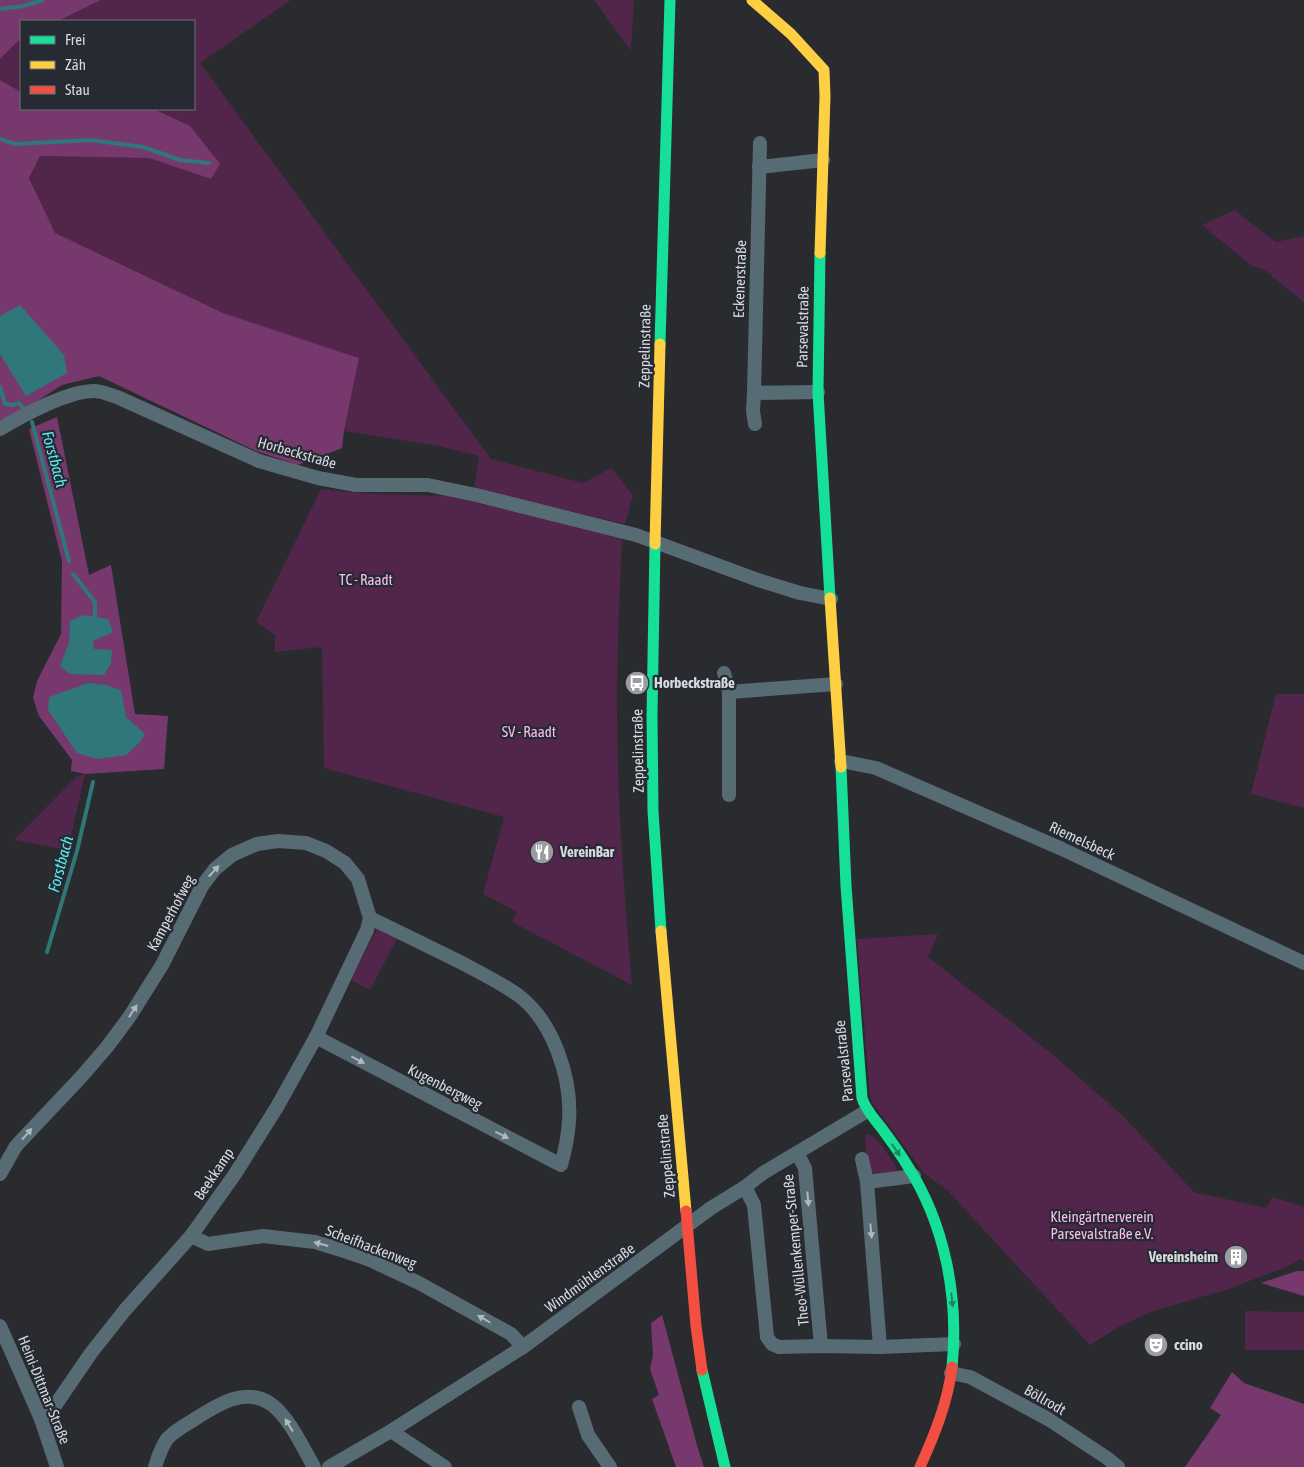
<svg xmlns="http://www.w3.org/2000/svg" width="1304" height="1467" font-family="'Asap Condensed',sans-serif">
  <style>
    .green { fill: #52254b }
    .forest { fill: #77396d }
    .water { fill: #30777a }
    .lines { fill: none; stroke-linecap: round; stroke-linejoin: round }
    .stream { stroke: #30777a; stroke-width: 4 }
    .street { stroke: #576b75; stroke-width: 14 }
    .fast { stroke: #16e098; stroke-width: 11 }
    .slow { stroke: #ffcf43; stroke-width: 11 }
    .jam { stroke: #f24e42; stroke-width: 11 }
    .oneway { fill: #b1b8be }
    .oneway2 { fill: #1e8565 }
    .labels { text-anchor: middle; stroke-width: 4.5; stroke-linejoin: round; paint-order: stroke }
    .street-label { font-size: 15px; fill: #d7d9de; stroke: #262a32 }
    .park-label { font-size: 15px; fill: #fabeee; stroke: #262a32 }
    .poi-label { font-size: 15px; font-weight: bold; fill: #d7d9de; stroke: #262a32; text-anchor: start }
    .water-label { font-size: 16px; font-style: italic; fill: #58ecf1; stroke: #262a32 }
  </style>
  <rect width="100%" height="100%" fill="#292b2f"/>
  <g class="green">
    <path d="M101,0H291L200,63L491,459L583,483L611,468L633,495L625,524L474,489L479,456L439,446L344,431L359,358L223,313L54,233L29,178L40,156L149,158L211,179L190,126L154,109H194V21H58Z"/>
    <path d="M594,0H634L631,51Z"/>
    <path d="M21,39V92L0,80V59L17,42Z"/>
    <path d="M1235,210L1276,242L1304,236V302L1263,269L1252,266L1202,225Z"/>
    <path d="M321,489L372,494L449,496L622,538C620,585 618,632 617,679C616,781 623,883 632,985L512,922L517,912L483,894L504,817L324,768L322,647L275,652V635L256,622Z"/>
    <path d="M1276,694H1304V808L1251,794Z"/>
    <path d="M85,774L68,850L14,840L77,776Z"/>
    <path d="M377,929L397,939L370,990L351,980Z"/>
    <path d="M938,934L928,957L1047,1050L1121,1114L1194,1192L1266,1208L1273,1197L1304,1207V1261L1300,1259L1291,1265L1229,1289L1153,1311L1120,1326L1090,1345L948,1191L924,1173L873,1104L870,1097L857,939Z"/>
    <path d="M865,1134C878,1134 891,1160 898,1170L896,1172L872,1175L867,1170Z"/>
    <path d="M1245,1311L1304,1312V1350H1245Z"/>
  </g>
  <g class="forest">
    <path d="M0,0H101L58,21H21V39L17,42L0,59Z"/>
    <path d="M0,80L21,92V109H154L190,126L220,164L211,179L149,158L40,156L29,178L55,233L223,313L359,358L344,431L342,448L298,465L256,451L99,376L62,385L28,407L0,422Z"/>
    <path d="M57,417L89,575L111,565L135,714L168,716L164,769L85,774L71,771L72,760L39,716L33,698L37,681L61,634L62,561L29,429Z"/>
    <path d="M1297,1271H1304V1296L1261,1283Z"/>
    <path d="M662,1315L698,1449L704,1467H676L652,1399L659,1395L650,1369L653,1355L651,1323Z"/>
    <path d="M1232,1372L1244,1383L1304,1404V1467H1185L1221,1415L1210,1408Z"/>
  </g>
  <g class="water">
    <path d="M20,305L64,355L67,373L26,396L0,354V316Z"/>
    <path d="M83,615L108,619L113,632L93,641L94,649L112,650L111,663L104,675L70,674L60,666L69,643L70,621Z"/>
    <path d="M88,683L106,685L121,690L126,717L145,734L140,742L126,755L97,759L77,753L48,710L49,697Z"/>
  </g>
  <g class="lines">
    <g class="stream">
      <path d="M0,9L23,6L43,0"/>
      <path d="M0,139L15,144L91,140L143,147L180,160L209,163"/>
      <path d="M0,387L5,404L12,405L19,403L23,408"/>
      <path d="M32,422L69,561"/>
      <path d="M73,574L95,602V619"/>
      <path d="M47,952L77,851L93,782"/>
    </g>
    <g class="street">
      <path d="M760,143L754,393L818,392"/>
      <path d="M759,167L823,160"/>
      <path d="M754,393L753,411L755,424"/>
      <path d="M0,429C23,415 68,391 94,391C102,391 110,395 117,397L259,461L318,478L356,485H428L476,495L636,535L758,580L800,593L831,599"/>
      <path d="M724,673L729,692V795"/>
      <path d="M729,692L836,684"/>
      <path d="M841,761L876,768L1062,849L1304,963"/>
      <path d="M797,1153L805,1168L821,1346"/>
      <path d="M862,1159L867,1182L880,1347"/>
      <path d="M0,1174L16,1146L82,1076L107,1047L130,1016L162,965L202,886L215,869L232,855L257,844L278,841L306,843L326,851L345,863L358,879L370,918C401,933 432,948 462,963C481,973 501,983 518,995C553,1021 572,1078 569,1121C568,1136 565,1151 561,1165L316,1037"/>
      <path d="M867,1182L914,1176"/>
      <path d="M745,1187L754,1205L767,1337L772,1344L779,1347L821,1346L880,1347L954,1344"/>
      <path d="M191,1236L208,1244L263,1236L315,1242L341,1250L370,1260L419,1283L511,1334L523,1347"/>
      <path d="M0,1326L41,1419L57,1467"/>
      <path d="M951,1373L970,1377L1048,1419L1107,1458L1118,1467"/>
      <path d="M579,1407L588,1435L610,1467"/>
      <path d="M41,1419L52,1410L91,1353L125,1310L191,1236L235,1174L277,1107L316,1037L367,930L370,918"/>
      <path d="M391,1431L445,1467"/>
      <path d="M155,1467C158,1457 161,1448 167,1439C174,1431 185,1425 195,1419C217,1405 245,1386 271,1404C289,1417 303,1448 314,1467"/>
      <path d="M329,1467L391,1431L523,1347L711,1208L745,1187L763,1173L867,1111"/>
    </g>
    <g class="fast">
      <path d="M820,253L818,392L830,598"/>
      <path d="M660,344L670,0"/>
      <path d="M655,544L652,715L653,811L661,931"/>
      <path d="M841,767L846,886L862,1098C866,1111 875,1119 883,1130C891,1141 900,1153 907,1165C945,1224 959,1297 952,1367"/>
      <path d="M702,1370L725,1467"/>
    </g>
    <g class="slow">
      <path d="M752,0L791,34L824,70L825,96L820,253"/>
      <path d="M655,544L660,344"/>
      <path d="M830,598L841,767"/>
      <path d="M661,931L686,1211"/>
    </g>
    <g class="jam">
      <path d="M686,1211L696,1326L702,1370"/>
      <path d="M920,1467C934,1436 948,1402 952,1367"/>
    </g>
  </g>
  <defs><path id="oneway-solid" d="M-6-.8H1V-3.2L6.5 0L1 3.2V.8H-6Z" transform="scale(1.25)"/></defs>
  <g class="oneway">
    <use href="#oneway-solid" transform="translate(214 871) rotate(-47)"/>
    <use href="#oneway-solid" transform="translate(133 1011) rotate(-57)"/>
    <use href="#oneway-solid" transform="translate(358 1060) rotate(28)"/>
    <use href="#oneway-solid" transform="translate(27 1134) rotate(-49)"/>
    <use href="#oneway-solid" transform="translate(502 1135) rotate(27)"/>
    <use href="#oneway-solid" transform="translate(808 1199) rotate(85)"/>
    <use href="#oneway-solid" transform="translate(871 1231) rotate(85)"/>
    <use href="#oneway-solid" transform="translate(321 1244) rotate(-165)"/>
    <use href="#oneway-solid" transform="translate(484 1319) rotate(-150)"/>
    <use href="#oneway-solid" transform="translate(289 1425) rotate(-121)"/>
  </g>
  <g class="oneway2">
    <use href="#oneway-solid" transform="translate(896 1150) rotate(55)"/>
    <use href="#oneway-solid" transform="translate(952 1300) rotate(84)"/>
  </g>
  <defs>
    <g id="bus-disc" transform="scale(1.25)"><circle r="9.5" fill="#9a9ca1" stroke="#262a32"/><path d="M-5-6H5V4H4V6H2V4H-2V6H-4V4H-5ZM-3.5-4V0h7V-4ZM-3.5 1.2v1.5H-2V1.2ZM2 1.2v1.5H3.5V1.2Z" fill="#fff"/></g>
    <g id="restaurant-disc" transform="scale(1.25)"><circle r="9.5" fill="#9a9ca1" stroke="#262a32"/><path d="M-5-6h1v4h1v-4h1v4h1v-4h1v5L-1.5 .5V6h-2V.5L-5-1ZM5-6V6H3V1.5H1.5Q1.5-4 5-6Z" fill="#fff"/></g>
    <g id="building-disc" transform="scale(1.25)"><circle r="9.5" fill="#9a9ca1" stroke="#262a32"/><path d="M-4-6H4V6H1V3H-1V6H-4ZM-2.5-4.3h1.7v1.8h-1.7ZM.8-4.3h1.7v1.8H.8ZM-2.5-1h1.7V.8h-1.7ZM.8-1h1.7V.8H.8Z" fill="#fff"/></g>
    <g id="theatre-disc" transform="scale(1.25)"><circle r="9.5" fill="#9a9ca1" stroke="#262a32"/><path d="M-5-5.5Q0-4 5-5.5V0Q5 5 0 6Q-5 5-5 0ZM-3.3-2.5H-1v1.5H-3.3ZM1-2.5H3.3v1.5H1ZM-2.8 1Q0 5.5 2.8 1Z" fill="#fff"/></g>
  </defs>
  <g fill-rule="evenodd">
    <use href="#bus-disc" x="637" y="683"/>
    <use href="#restaurant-disc" x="542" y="852"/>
    <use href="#building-disc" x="1236" y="1257"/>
    <use href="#theatre-disc" x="1156" y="1345"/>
  </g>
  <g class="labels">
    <g class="street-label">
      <text transform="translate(740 279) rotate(-88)" y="5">Eckenerstraße</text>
      <text transform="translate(803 327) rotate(-89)" y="5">Parsevalstraße</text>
      <text transform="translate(645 346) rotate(-89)" y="5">Zeppelinstraße</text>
      <text transform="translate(297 453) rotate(16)" y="5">Horbeckstraße</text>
      <text transform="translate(638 751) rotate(-91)" y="5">Zeppelinstraße</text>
      <text transform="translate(1082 841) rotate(25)" y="5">Riemelsbeck</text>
      <text transform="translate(171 913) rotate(-62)" y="5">Kamperhofweg</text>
      <text transform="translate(844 1061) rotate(-96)" y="5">Parsevalstraße</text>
      <text transform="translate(445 1087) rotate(27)" y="5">Kugenbergweg</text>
      <text transform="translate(666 1156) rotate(-95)" y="5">Zeppelinstraße</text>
      <text transform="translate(214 1174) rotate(-56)" y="5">Beekkamp</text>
      <text transform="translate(371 1247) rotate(21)" y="5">Scheifhackenweg</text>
      <text transform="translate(796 1250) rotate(-96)" y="5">Theo-Wüllenkemper-Straße</text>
      <text transform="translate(590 1278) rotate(-36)" y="5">Windmühlenstraße</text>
      <text transform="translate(44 1390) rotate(68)" y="5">Heini-Dittmar-Straße</text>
      <text transform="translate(1045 1400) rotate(30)" y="5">Böllrodt</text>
    </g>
    <g class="park-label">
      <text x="366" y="585">TC - Raadt</text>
      <text x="529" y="737">SV - Raadt</text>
      <text x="1102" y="1222">Kleingärtnerverein<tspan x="1102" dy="17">Parsevalstraße e.V.</tspan></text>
    </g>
    <g class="poi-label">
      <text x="654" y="688">Horbeckstraße</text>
      <text x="560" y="857">VereinBar</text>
      <text x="1218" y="1262" text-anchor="end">Vereinsheim</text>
      <text x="1174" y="1350">ccino</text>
    </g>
    <g class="water-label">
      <text transform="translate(55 459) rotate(75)" y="6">Forstbach</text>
      <text transform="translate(60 864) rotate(-75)" y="6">Forstbach</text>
    </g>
  </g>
  <rect x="20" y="20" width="175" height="90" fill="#262a32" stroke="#6d7077"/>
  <rect x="30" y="36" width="25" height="8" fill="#16e098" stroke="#6d7077"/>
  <text x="65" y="45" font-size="15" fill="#d7d9de">Frei</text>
  <rect x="30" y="61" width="25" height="8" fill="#ffcf43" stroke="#6d7077"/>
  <text x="65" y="70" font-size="15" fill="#d7d9de">Zäh</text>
  <rect x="30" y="86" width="25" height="8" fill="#f24e42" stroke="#6d7077"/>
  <text x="65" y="95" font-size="15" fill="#d7d9de">Stau</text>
</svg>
